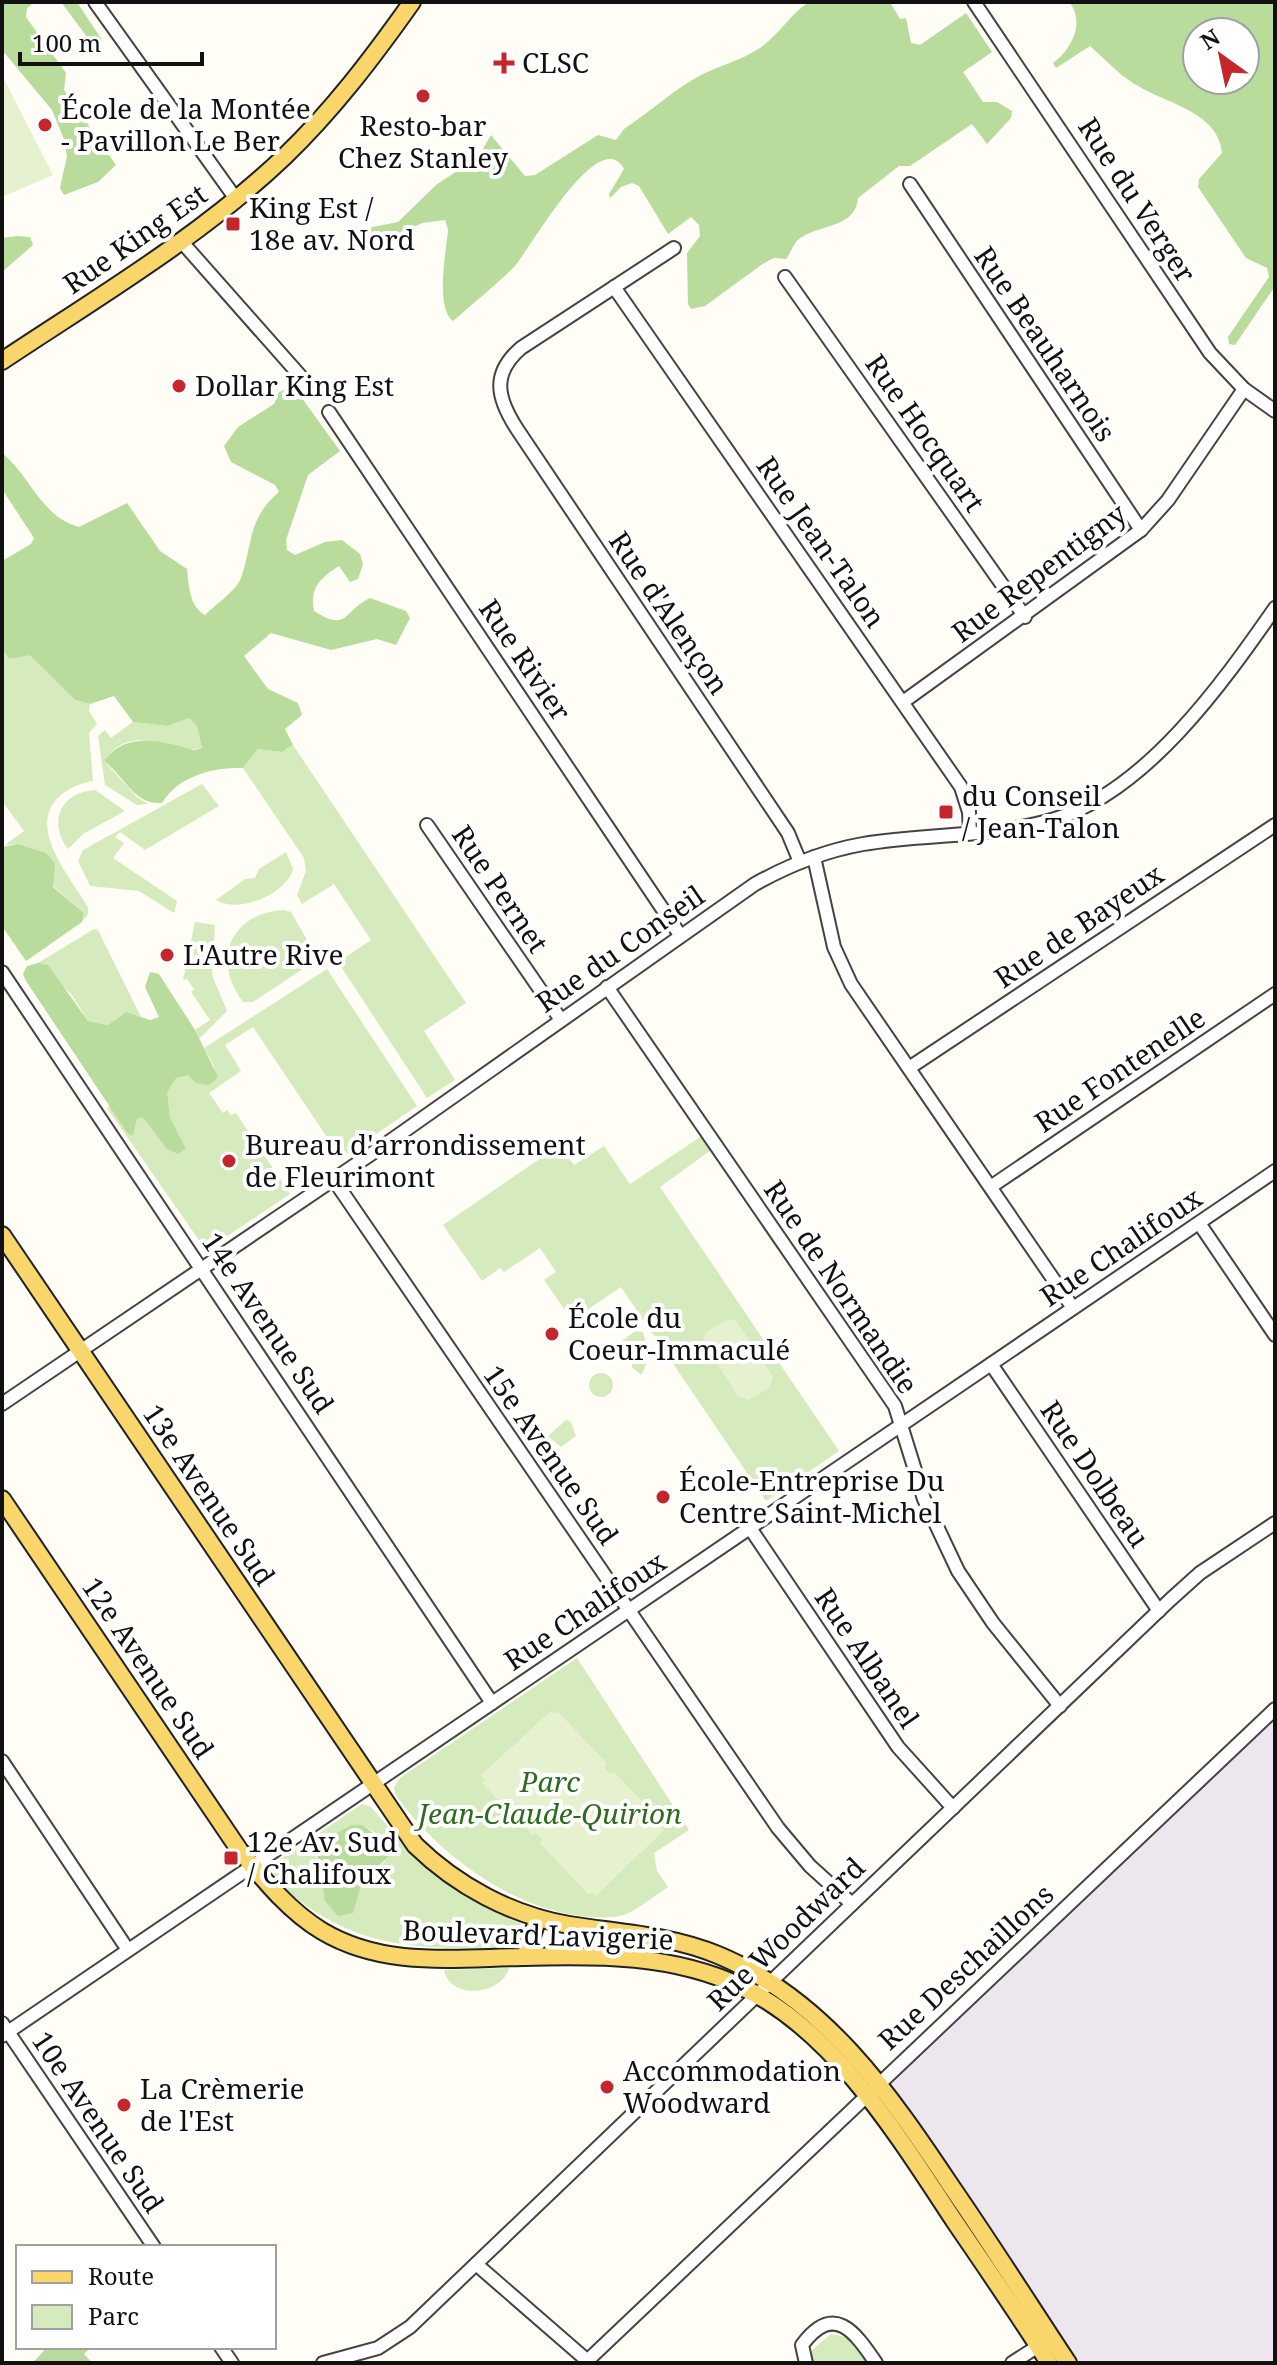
<svg xmlns="http://www.w3.org/2000/svg" width="1277" height="2365" font-family="'Noto Serif',serif">
  <style>
    .industrial { fill: #eee6ef }
    .green { fill: #d5ebbd; fill-rule: evenodd }
    .forest { fill: #b9dc9c; fill-rule: evenodd }
    .pitch { fill: #e6f2cf }
    .lines { fill: none; stroke-linecap: round; stroke-linejoin: round }
    .minor-casing { stroke: #444; stroke-width: 16 }
    .major-casing { stroke: #222; stroke-width: 20 }
    .minor { stroke: #fff; stroke-width: 12 }
    .major { stroke: #f9d66b; stroke-width: 16 }
    .poi-dot { fill: #c4262e; stroke: #fff; stroke-width: 3 }
    .labels { text-anchor: middle; stroke-width: 8; stroke-linejoin: round; paint-order: stroke }
    .poi-label { font-size: 28px; fill: #111; stroke: #fff; text-anchor: start }
    .street-label { font-size: 28px; fill: #111; stroke: #fff }
    .park-label { font-size: 28px; font-style: italic; fill: #2f6b1f; stroke: #fff }
  </style>
  <rect width="100%" height="100%" fill="#fffdf5"/>
  <path class="industrial" d="M1275,1709V2363H1057L874,2090Z"/>
  <g class="green">
    <path d="M2,649L9,659L30,654L75,700L90,704L89,711L97,724L89,733L93,781C79,783 64,790 55,801C30,832 71,878 88,907V914L82,922L84,913L53,886L46,854L18,844L5,845L24,831L2,801Z"/>
    <path d="M189,718L197,726L202,748C166,755 134,719 104,761L137,797L148,804L137,805L105,785L98,736L105,730L111,738L133,722L168,726Z"/>
    <path d="M293,745L466,1003L424,1031L455,1080L427,1098L338,962L371,940L334,884L302,904L297,895L306,871L304,858L243,768L258,749L282,752Z"/>
    <path d="M202,784L219,806L145,850L120,832L115,837L124,843L113,858L177,901L174,913L139,891L90,886L78,861L83,850Z"/>
    <path d="M95,790L125,811L83,834L68,849C48,822 60,792 95,790Z"/>
    <path d="M286,852L293,869C286,895 238,914 216,900L245,879L255,878L259,869Z"/>
    <path d="M284,910L291,912L318,959L253,1002H243C211,960 230,913 284,910Z"/>
    <path d="M195,922L215,925L212,975L227,1011L199,1039L195,1030L210,1020L191,992L194,989L187,979L183,980Z"/>
    <path d="M94,929L98,930L141,1017L126,1012L108,1025L88,1021L72,995L38,963Z"/>
    <path d="M327,969L417,1106L341,1158L253,1027L225,1045L241,1071L209,1093L223,1113L227,1110L231,1115L236,1113L290,1194L214,1245L203,1246L107,1108L184,1056L215,1068L204,1048Z"/>
    <path d="M709,1131L718,1145L660,1187L839,1451L766,1501L621,1287L572,1320L544,1280L556,1272L540,1248L504,1272L500,1268L482,1281L443,1225L560,1145L574,1165L604,1146L630,1184Z"/>
    <path d="M635,1331L643,1332C647,1348 651,1360 641,1375L632,1367V1356L628,1354L618,1362L609,1351Z"/>
    <circle cx="601" cy="1385" r="12"/>
    <path d="M566,1420L571,1422L576,1436L561,1447L548,1436Z"/>
    <path d="M577,1658L689,1830L654,1853L657,1871L668,1887C654,1896 631,1916 614,1917C530,1923 441,1860 395,1794L394,1787L400,1778Z"/>
    <path d="M362,1804L371,1807L410,1852L450,1885L519,1920L521,1924L514,1944L508,1947C412,1950 348,1949 274,1879L275,1863ZM351,1825H363L385,1839V1861L361,1885L316,1862V1850L331,1836Z"/>
    <path d="M509,1968C502,1995 450,2001 444,1970Z"/>
    <path d="M831,2334L851,2338L870,2363H813L812,2350Z"/>
  </g>
  <g class="forest">
    <path d="M2,2H35L27,8L26,17L66,73L64,90L116,165L98,182L64,195L60,188L67,156L64,139L52,110L2,50Z"/>
    <path d="M61,2H77L102,40L96,45L90,41Z"/>
    <path d="M809,2H890L900,19L906,18L911,43L920,45L966,13L992,52L963,72L983,102H997L1012,111L1011,118L987,144L972,124L910,166H899L858,198C855,231 814,223 796,242C792,247 790,254 786,259L774,258L764,263L705,306L691,309L688,304L687,253L700,236L699,225L691,217L668,234L639,186L632,183L621,187L610,198L609,194L624,169C599,123 530,250 514,267C495,286 473,303 453,321C435,307 446,252 448,230L445,220L422,223L369,250L354,236L358,230L398,222L436,185L478,157L491,135L525,176L535,175L598,135L616,140L624,129C647,114 670,93 694,79C715,66 739,62 760,48C780,34 790,14 809,2Z"/>
    <path d="M1069,2H1275V286L1235,345L1229,344L1228,337L1269,277L1267,268L1246,258L1198,187L1199,179L1222,153C1219,111 1163,103 1133,83C1117,73 1104,58 1090,46L1056,68L1053,63C1071,50 1086,22 1069,2ZM1245,32V80H1197V32Z"/>
    <path d="M18,236L30,237L33,245L2,272V238Z"/>
    <path d="M294,387L340,451L308,475L286,540L287,550L295,555L325,542L342,540L360,554L363,564L358,579L350,582L339,566C322,577 309,587 314,611C348,633 343,611 370,598L406,611L410,618L396,645L377,639L331,650L271,633L244,656L268,689L298,703L302,715L285,729L293,745L282,752L258,749L243,768C213,767 178,776 162,803C134,805 125,777 104,761C127,730 162,742 194,750L202,748L197,726L189,718L168,726L133,722L114,696L90,704L75,700L30,655L9,659L2,649V561L31,544L34,538L2,489V453C30,475 41,517 79,527L127,503L160,551L187,569C189,586 189,606 205,615C215,605 236,591 241,578C253,544 247,519 279,492L275,485L231,462L224,446L238,427L274,404L279,392Z"/>
    <path d="M18,844L46,853L55,864L53,887L84,913L82,922L26,961L2,926V847Z"/>
    <path d="M38,963L48,965L88,1021L108,1025L126,1012L150,1020L159,1017L145,987L150,972L159,974L195,1030L218,1077L209,1085L196,1083L188,1075L176,1078L167,1092L170,1118L186,1149L178,1154L166,1148L143,1117L137,1119L133,1135L128,1134L26,981L23,974L27,966Z"/>
    <path d="M351,1825H363L394,1850L361,1885L353,1913L338,1916L325,1901L316,1850L331,1836Z"/>
    <path d="M47,2347H91L84,2354L92,2363H33Z"/>
  </g>
  <g class="pitch">
    <path d="M4,79L53,175L2,197V80Z"/>
    <path d="M728,1319L736,1321L773,1376L770,1387L749,1400L738,1396L703,1342L705,1333Z"/>
    <path d="M551,1711L554,1714L557,1711L607,1763L604,1767L611,1774L614,1772L664,1824L661,1827L664,1830L596,1896L592,1892L589,1895L540,1843L542,1839L536,1833L532,1835L482,1783L485,1780L481,1775Z"/>
  </g>
  <g class="lines">
    <g class="minor-casing">
      <g id="minor">
        <path d="M95,2L236,199"/>
        <path d="M974,2L1210,353L1244,389L1275,411"/>
        <path d="M910,184L1141,530"/>
        <path d="M181,241L311,388"/>
        <path d="M674,248L521,348C491,374 497,398 517,429L788,833L800,862"/>
        <path d="M785,277L1025,617"/>
        <path d="M614,287L961,787L969,812L970,833"/>
        <path d="M329,412L680,935"/>
        <path d="M903,702L1141,530L1168,500L1244,389"/>
        <path d="M427,825L561,1020"/>
        <path d="M814,857L834,947L851,984L1073,1308"/>
        <path d="M2,972L492,1703"/>
        <path d="M607,987L895,1406L924,1499L958,1571L993,1623L1060,1706"/>
        <path d="M909,1068L1275,825"/>
        <path d="M334,1180L778,1828L810,1866L852,1904"/>
        <path d="M992,1186L1275,994"/>
        <path d="M1199,1223L1275,1335"/>
        <path d="M991,1364L1159,1611"/>
        <path d="M2,1404L383,1146L755,884C789,865 824,851 863,844C926,833 993,838 1055,819C1147,790 1222,684 1275,608"/>
        <path d="M750,1528L898,1747L953,1808"/>
        <path d="M2,1761L128,1950"/>
        <path d="M2,2023L154,2247"/>
        <path d="M2,2036L1275,1171"/>
        <path d="M476,2264L590,2363"/>
        <path d="M221,2347L232,2363"/>
        <path d="M587,2361L1275,1709"/>
        <path d="M323,2363L378,2348L410,2327L1170,1600L1200,1573L1275,1523"/>
        <path d="M806,2363L802,2345C834,2302 855,2332 876,2363"/>
        <path d="M1012,2363L1043,2343"/>
      </g>
    </g>
    <g class="major-casing">
      <g id="major">
        <path d="M2,361C98,297 200,237 284,157C333,110 373,57 412,2"/>
        <path d="M2,1235L415,1845C457,1886 511,1915 569,1925C619,1933 670,1935 718,1955C824,1999 889,2093 951,2186C991,2244 1029,2304 1068,2363"/>
        <path d="M2,1499L240,1851C264,1880 289,1911 322,1931C384,1968 454,1958 523,1957C598,1955 673,1954 742,1987C835,2031 900,2139 955,2222C987,2269 1019,2315 1049,2363"/>
        <path d="M525,1957L538,1918"/>
      </g>
    </g>
    <use href="#minor" class="minor"/>
    <use href="#major" class="major"/>
  </g>
  <g class="poi-dot">
    <path d="M500 51h8v8h8v8h-8v8h-8v-8h-8v-8h8z"/>
    <circle cx="423" cy="96" r="8"/>
    <circle cx="45" cy="125" r="8"/>
    <rect x="225" y="216" width="16" height="16" rx="4"/>
    <circle cx="179" cy="386" r="8"/>
    <rect x="938" y="804" width="16" height="16" rx="4"/>
    <circle cx="167" cy="955" r="8"/>
    <circle cx="229" cy="1161" r="8"/>
    <circle cx="552" cy="1334" r="8"/>
    <circle cx="663" cy="1497" r="8"/>
    <rect x="223" y="1850" width="16" height="16" rx="4"/>
    <circle cx="607" cy="2087" r="8"/>
    <circle cx="124" cy="2105" r="8"/>
  </g>
  <g class="labels">
    <g class="poi-label">
      <text x="522" y="73">CLSC</text>
      <text x="61" y="119">École de la Montée<tspan x="61" dy="32">- Pavillon Le Ber</tspan></text>
      <text x="423" y="136" text-anchor="middle">Resto-bar<tspan x="423" dy="32">Chez Stanley</tspan></text>
      <text x="249" y="218">King Est /<tspan x="249" dy="32">18e av. Nord</tspan></text>
      <text x="195" y="396">Dollar King Est</text>
      <text x="962" y="806">du Conseil<tspan x="962" dy="32">/ Jean-Talon</tspan></text>
      <text x="183" y="965">L'Autre Rive</text>
      <text x="245" y="1155">Bureau d'arrondissement<tspan x="245" dy="32">de Fleurimont</tspan></text>
      <text x="568" y="1328">École du<tspan x="568" dy="32">Coeur-Immaculé</tspan></text>
      <text x="679" y="1491">École-Entreprise Du<tspan x="679" dy="32">Centre Saint-Michel</tspan></text>
      <text x="247" y="1852">12e Av. Sud<tspan x="247" dy="32">/ Chalifoux</tspan></text>
      <text x="623" y="2081">Accommodation<tspan x="623" dy="32">Woodward</tspan></text>
      <text x="140" y="2099">La Crèmerie<tspan x="140" dy="32">de l'Est</tspan></text>
    </g>
    <g class="street-label">
      <text transform="translate(1137 200) rotate(57)" y="10">Rue du Verger</text>
      <text transform="translate(135 239) rotate(-35)" y="10">Rue King Est</text>
      <text transform="translate(1045 344) rotate(56)" y="10">Rue Beauharnois</text>
      <text transform="translate(925 433) rotate(55)" y="10">Rue Hocquart</text>
      <text transform="translate(821 542) rotate(55)" y="10">Rue Jean-Talon</text>
      <text transform="translate(1039 573) rotate(-37)" y="10">Rue Repentigny</text>
      <text transform="translate(669 613) rotate(56)" y="10">Rue d'Alençon</text>
      <text transform="translate(525 660) rotate(56)" y="10">Rue Rivier</text>
      <text transform="translate(500 889) rotate(56)" y="10">Rue Pernet</text>
      <text transform="translate(1079 926) rotate(-34)" y="10">Rue de Bayeux</text>
      <text transform="translate(620 949) rotate(-35)" y="10">Rue du Conseil</text>
      <text transform="translate(1120 1070) rotate(-34)" y="10">Rue Fontenelle</text>
      <text transform="translate(1121 1247) rotate(-34)" y="10">Rue Chalifoux</text>
      <text transform="translate(841 1287) rotate(56)" y="10">Rue de Normandie</text>
      <text transform="translate(268 1323) rotate(56)" y="10">14e Avenue Sud</text>
      <text transform="translate(551 1455) rotate(55)" y="10">15e Avenue Sud</text>
      <text transform="translate(1095 1474) rotate(56)" y="10">Rue Dolbeau</text>
      <text transform="translate(209 1495) rotate(56)" y="10">13e Avenue Sud</text>
      <text transform="translate(585 1611) rotate(-34)" y="10">Rue Chalifoux</text>
      <text transform="translate(867 1658) rotate(56)" y="10">Rue Albanel</text>
      <text transform="translate(148 1668) rotate(56)" y="10">12e Avenue Sud</text>
      <text transform="translate(786 1934) rotate(-44)" y="10">Rue Woodward</text>
      <text transform="translate(538 1935) rotate(2)" y="10">Boulevard Lavigerie</text>
      <text transform="translate(966 1967) rotate(-43)" y="10">Rue Deschaillons</text>
      <text transform="translate(98 2122) rotate(56)" y="10">10e Avenue Sud</text>
    </g>
    <g class="park-label">
      <text x="550" y="1792">Parc<tspan x="550" dy="32">Jean-Claude-Quirion</tspan></text>
    </g>
  </g>
  <rect width="1277" height="2365" fill="none" stroke="#111111" stroke-width="8"/>
  <rect x="16" y="2245" width="260" height="104" fill="#ffffff" stroke="#a0a0a0" stroke-width="2"/>
  <rect x="32" y="2271" width="40" height="12" fill="#f9d66b" stroke="#a0a0a0" stroke-width="2"/>
  <text x="88" y="2285" font-size="24" fill="#111111">Route</text>
  <rect x="32" y="2305" width="40" height="24" fill="#d5ebbd" stroke="#a0a0a0" stroke-width="2"/>
  <text x="88" y="2325" font-size="24" fill="#111111">Parc</text>
  <g transform="translate(1221 56) rotate(327)"><circle r="38" fill="#ffffff" stroke="#a0a0a0" stroke-width="2"/>
  <path d="M0-6L14 30L0 20L-14 30Z" fill="#c4262e"/>
  <text y="-12" font-size="22" font-weight="bold" text-anchor="middle" fill="#111111">N</text>
  </g>
  <path d="M20 52v12h182v-12" fill="none" stroke="#111111" stroke-width="4"/>
  <text x="32" y="52" font-size="24" fill="#111111" stroke="#ffffff" stroke-width="6" paint-order="stroke">100 m</text>
</svg>
